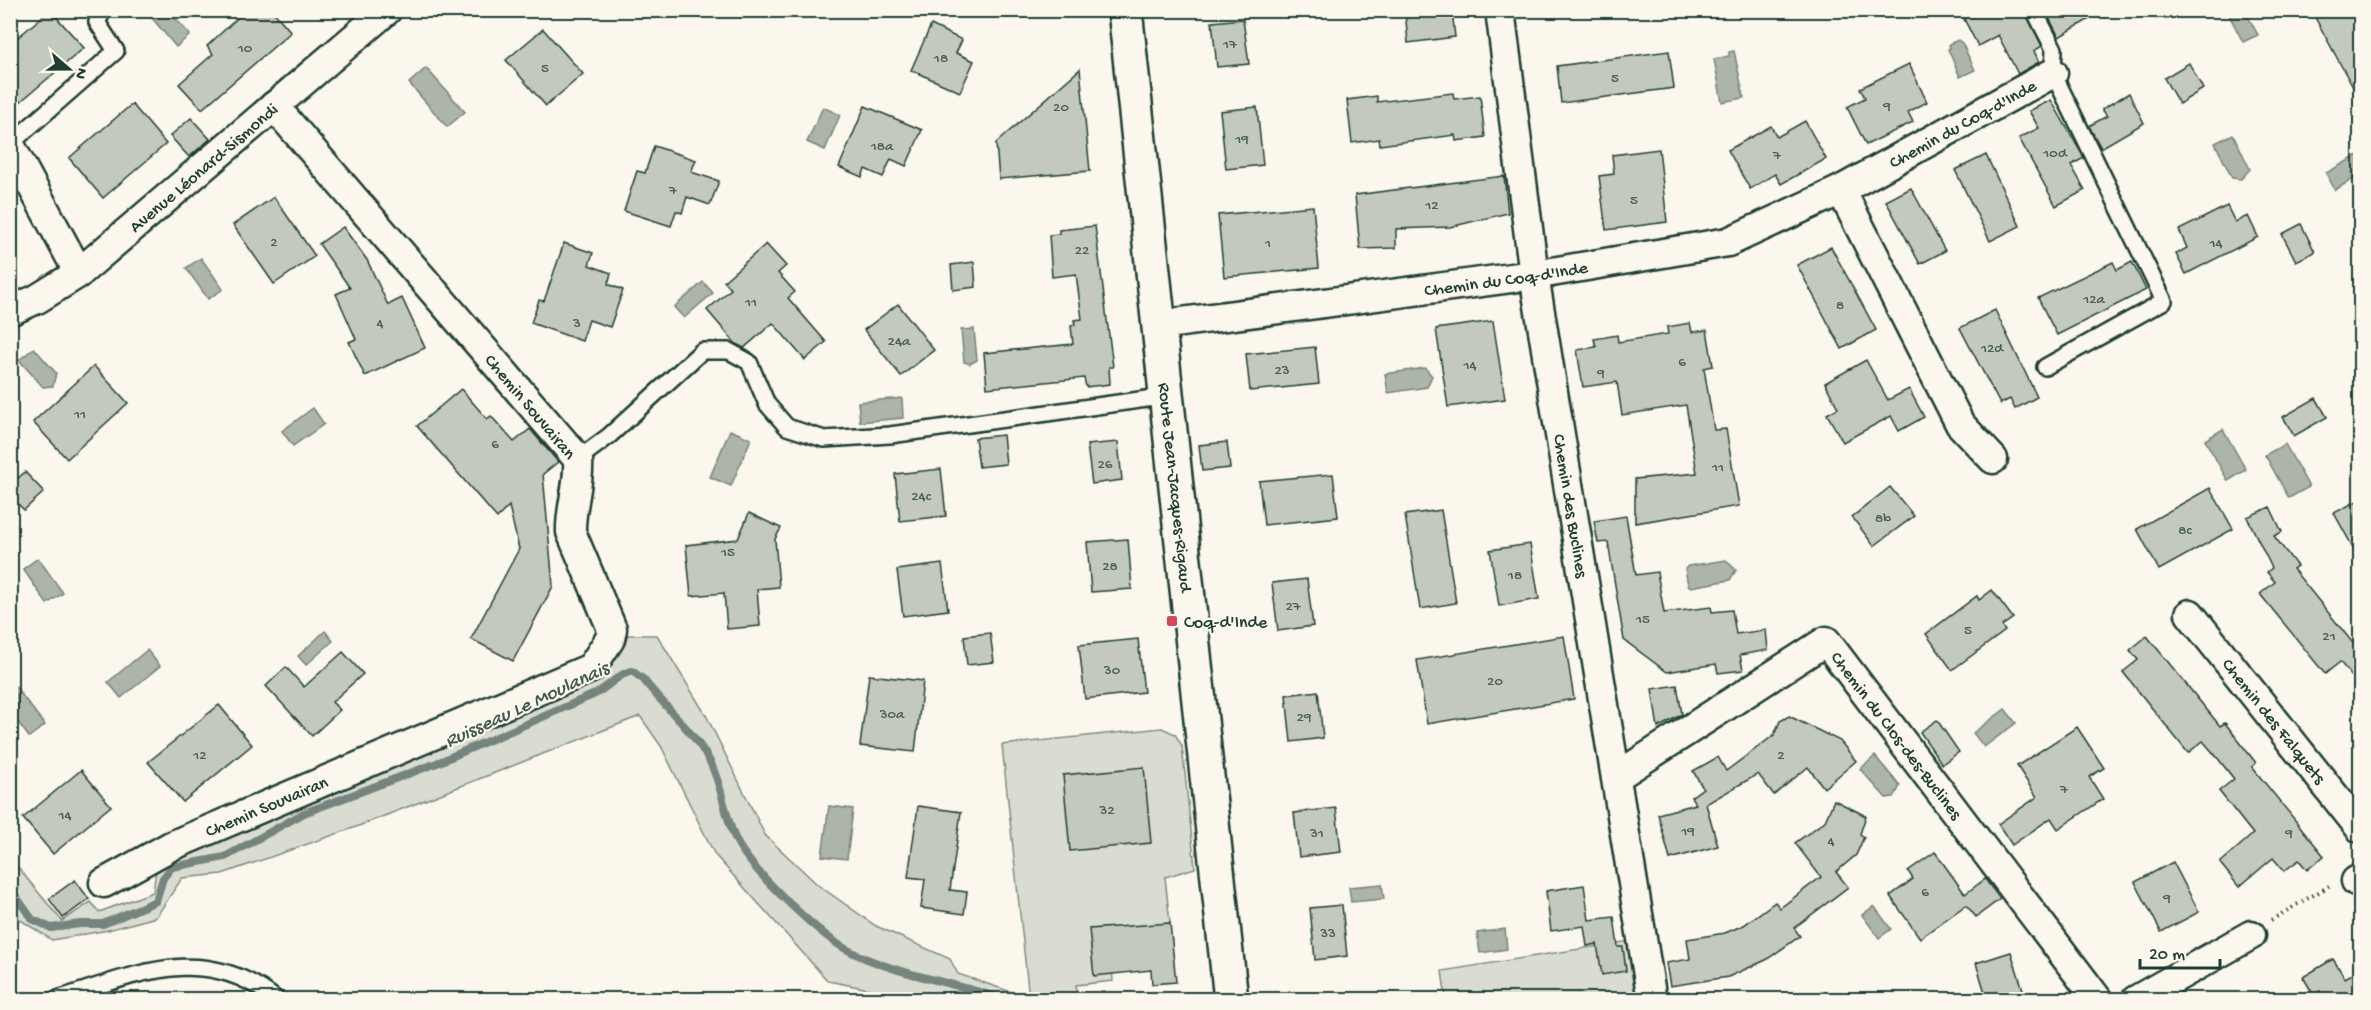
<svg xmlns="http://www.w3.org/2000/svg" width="2371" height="1010" font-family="'Gochi Hand',sans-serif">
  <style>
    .green { fill: #dbdcd1; stroke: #7d8c82; stroke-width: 1.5 }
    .water { fill: #adb4aa; stroke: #74847b; stroke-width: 1.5 }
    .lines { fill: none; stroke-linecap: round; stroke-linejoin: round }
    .stream { stroke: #74847b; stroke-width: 8 }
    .building { fill: #c4c9be; stroke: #1f3d34; stroke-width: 1.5 }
    .lane-casing { stroke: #1f3d34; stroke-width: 20 }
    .street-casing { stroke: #1f3d34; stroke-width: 33 }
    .secondary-casing { stroke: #1f3d34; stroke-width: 38 }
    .path { stroke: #1f3d34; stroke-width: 4; stroke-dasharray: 1.5 4.5; stroke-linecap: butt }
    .lane { stroke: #fbf7ec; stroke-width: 15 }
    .street { stroke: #fbf7ec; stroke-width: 28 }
    .secondary { stroke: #fbf7ec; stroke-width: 33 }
    .poi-dot { fill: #d1495b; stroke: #fbf7ec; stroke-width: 2 }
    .labels { text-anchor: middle; stroke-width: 4.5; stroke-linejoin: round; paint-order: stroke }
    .number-label { font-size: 15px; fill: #486056 }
    .street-label { font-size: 18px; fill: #1f3d34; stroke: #fbf7ec }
    .poi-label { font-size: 18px; fill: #1f3d34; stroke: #fbf7ec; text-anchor: start }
    .water-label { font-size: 20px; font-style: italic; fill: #425b52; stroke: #fbf7ec }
  </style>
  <rect width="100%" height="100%" fill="#fbf7ec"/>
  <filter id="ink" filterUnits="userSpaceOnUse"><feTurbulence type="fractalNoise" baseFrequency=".0167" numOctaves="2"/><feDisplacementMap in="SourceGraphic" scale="12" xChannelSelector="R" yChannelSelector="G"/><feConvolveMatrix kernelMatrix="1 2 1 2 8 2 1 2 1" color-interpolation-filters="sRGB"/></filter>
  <g filter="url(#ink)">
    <g class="green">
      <path d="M628,635H657L706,715L765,835L818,885L876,926L950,959L958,974L1029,998L1002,745L1162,728L1175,734L1182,746L1195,868L1165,877L1170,923L1109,929L1113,981L1076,985L1077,999H921L828,981L715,855L661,746L640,716L356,827L222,874L182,878L156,917L108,930L52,940L11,914L10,858L62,921L91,902L99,912L153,892L157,863L606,672Z"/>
      <path d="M1630,941L1639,999H1446L1442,971Z"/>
    </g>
    <g class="water">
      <path d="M161,10L169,11L190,35L176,47L152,18Z"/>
      <path d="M2227,11H2245L2258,35L2243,42Z"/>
      <path d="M1958,40L1962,43L1975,70L1960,77L1948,49L1950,48L1949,44Z"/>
      <path d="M1734,51L1744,98L1722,102L1714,59L1729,56V52Z"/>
      <path d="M426,68L465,112L447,127L409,83Z"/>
      <path d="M823,107L840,115L825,150L807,142Z"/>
      <path d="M2233,134L2250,169L2241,179L2232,178L2215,143Z"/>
      <path d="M2360,154V175L2335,190L2326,173Z"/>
      <path d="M201,258L223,289L208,299L186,268Z"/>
      <path d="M703,282L713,293L684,318L674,307Z"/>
      <path d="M974,329L977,360L970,364L964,362L961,330Z"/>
      <path d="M34,348L56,373L53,386L43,387L19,360Z"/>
      <path d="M1425,368L1432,376L1427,387L1388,393L1385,374Z"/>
      <path d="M902,398L903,418L860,422L858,402Z"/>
      <path d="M313,408L324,424L293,446L282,431Z"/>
      <path d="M2223,429L2246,470L2228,481L2205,440Z"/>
      <path d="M730,430L751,439L731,486L710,477Z"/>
      <path d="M2285,444L2309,487L2289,498L2265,455Z"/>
      <path d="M38,558L63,593L47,604L23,569Z"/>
      <path d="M1726,560L1736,570L1730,580L1691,587L1688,585L1685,569L1688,566Z"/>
      <path d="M325,631L333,641L306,665L298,656Z"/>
      <path d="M147,650L160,666L121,698L108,682Z"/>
      <path d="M15,686L45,725L29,737L11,713V690Z"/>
      <path d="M2005,709L2016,723L1984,747L1973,733Z"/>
      <path d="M1875,756L1900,786L1894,797L1886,798L1860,769Z"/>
      <path d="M829,806L853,809L847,859L822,856Z"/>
      <path d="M1382,884L1384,899L1351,902L1349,887Z"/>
      <path d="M1874,906L1891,929L1879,938L1862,915Z"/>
      <path d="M1505,929L1507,949L1480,953L1477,933Z"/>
    </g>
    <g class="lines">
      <path class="stream" d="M10,888L32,919L51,928L80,924H103L156,901L163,878L172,867L225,857L304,813L437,763L595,694C607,688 619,673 632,671L643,679C663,705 694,732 709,760C722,784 724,813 735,838C748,868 816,931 844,948C893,975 952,981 1005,1000"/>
    </g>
    <g class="building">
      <path d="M50,10L84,48L20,102L10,91V44Z"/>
      <path d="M246,10H272L291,32L202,109L179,84L213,54L207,46Z"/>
      <path d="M1405,10H1452L1455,37L1408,43Z"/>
      <path d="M1980,10H2024L2042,46L2034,51L2039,62L2018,74L1998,35L1978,46L1964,19Z"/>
      <path d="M2045,10H2105L2059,37Z"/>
      <path d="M2311,10H2361V102Z"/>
      <path d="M1243,19L1249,64L1217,67L1212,22Z"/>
      <path d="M931,25L962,40L956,53L974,61L960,92L911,70Z"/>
      <path d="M543,29L583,74L546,106L506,60Z"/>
      <path d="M1669,51L1674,88L1561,103L1557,66Z"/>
      <path d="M2189,63L2203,89L2179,104L2164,78Z"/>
      <path d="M1909,64L1927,102L1908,112L1913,122L1866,145L1847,107L1865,98L1860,88Z"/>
      <path d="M1080,69L1090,171L999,179L996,143Z"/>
      <path d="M1453,93L1454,99L1480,96L1485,137L1456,141L1455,135L1380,145L1379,139L1352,143L1347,100L1377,96V102Z"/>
      <path d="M2129,93L2144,123L2101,148L2089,126L2107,116L2102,109Z"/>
      <path d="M2051,100L2084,158L2071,165L2085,190L2056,206L2019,138L2039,128L2029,111Z"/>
      <path d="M132,104L166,144L103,198L69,158Z"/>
      <path d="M865,106L922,130L906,166L891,159L883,177L865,169L862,177L839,167Z"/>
      <path d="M1257,107L1263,165L1226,169L1220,111Z"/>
      <path d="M191,118L210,139L189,157L170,136Z"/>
      <path d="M1805,121L1826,159L1781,184L1775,174L1750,189L1728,150L1771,126L1777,137Z"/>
      <path d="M654,146L696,160L691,172L719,181L710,205L687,197L682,213L676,211L671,226L624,211L637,171L645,173Z"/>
      <path d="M1659,149L1667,222L1606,230L1599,176L1614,174L1612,155Z"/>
      <path d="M1986,155L2020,226L1990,241L1955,170Z"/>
      <path d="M1504,176L1508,213L1450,227L1396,229V248L1360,249L1355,195Z"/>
      <path d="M1911,188L1945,251L1920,264L1886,201Z"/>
      <path d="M274,197L315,256L274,284L233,225Z"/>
      <path d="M1313,206L1319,268L1224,277L1218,215Z"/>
      <path d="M2227,206L2235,222L2248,216L2258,237L2186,274L2176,254L2187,248L2179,230Z"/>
      <path d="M2301,224L2315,252L2296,261L2282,234Z"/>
      <path d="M1095,226L1113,367H1109L1110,384L1086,387L1084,378L987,388L984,353L1073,344L1071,326L1075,325L1074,320L1082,319L1076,274L1052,277L1049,235L1059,234V230Z"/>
      <path d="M343,227L367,260L388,305L402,298L425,348L365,376L349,342L356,339L336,294L350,288L319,244Z"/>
      <path d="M564,243L593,253L589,265L611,273L608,284L623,290L610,327L589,320L582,341L531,323L539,300L544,301Z"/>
      <path d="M766,244L786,266L778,273L795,292L788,298L826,342L805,360L773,323L744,348L736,344L707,310L731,289L724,281Z"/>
      <path d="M1831,247L1876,330L1842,349L1797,265Z"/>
      <path d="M974,262L976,287L953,290L951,265Z"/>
      <path d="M2113,262L2117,270L2132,262L2146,290L2057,335L2038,298Z"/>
      <path d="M898,304L934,350L901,376L864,330Z"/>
      <path d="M1995,310L2037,397L2015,409L2010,399L2000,404L1960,328Z"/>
      <path d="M1493,321L1505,399L1448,407L1436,329Z"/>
      <path d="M1690,323L1692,332L1707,330L1713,366L1704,368L1714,430L1726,429L1739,506L1635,523V479L1697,473L1686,405L1622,415L1617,382L1583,387L1577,350L1596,347L1594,339L1617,335L1618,342L1668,334L1667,327Z"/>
      <path d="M1315,347L1319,384L1250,391L1246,354Z"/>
      <path d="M1866,360L1888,400L1909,389L1924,417L1899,431L1891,416L1843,442L1827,414L1838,408L1825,383Z"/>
      <path d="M94,366L128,403L67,459L33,422Z"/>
      <path d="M461,389L487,419L491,416L514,442L530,429L558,462L543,474L553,586L513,661L471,639L519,549L509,506L497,518L417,426Z"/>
      <path d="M2316,398L2327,417L2294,436L2283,417Z"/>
      <path d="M1003,435L1006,464L979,467L975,438Z"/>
      <path d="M1118,442L1122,480L1092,484L1087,445Z"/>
      <path d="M1227,442L1230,468L1202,471L1199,445Z"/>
      <path d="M941,469L946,516L900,521L895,474Z"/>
      <path d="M25,472L44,492L24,510L10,496V485Z"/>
      <path d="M1333,474L1338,517L1264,525L1259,481Z"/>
      <path d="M1890,487L1914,516L1874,546L1852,517Z"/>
      <path d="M2210,488L2233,529L2159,570L2137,529Z"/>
      <path d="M2361,499V562L2334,513Z"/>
      <path d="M2270,507L2282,532L2274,536L2297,566L2293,569L2361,653V688L2340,662L2325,674L2260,594L2275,582L2267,572L2272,568L2247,517Z"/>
      <path d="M1441,510L1456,603L1420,609L1405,515Z"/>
      <path d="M749,513L781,528L775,539L779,587L757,589L760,626L727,629L724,593L691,596L686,545L738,539Z"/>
      <path d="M1626,516L1636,575L1657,572L1664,613L1711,607L1712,612L1732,610L1736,634L1766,630L1768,650L1740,655L1743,670L1718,673L1716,664L1667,672L1624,640L1608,542L1598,543L1594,521Z"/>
      <path d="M1128,539L1132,589L1091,592L1087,542Z"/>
      <path d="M1530,544L1539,599L1499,606L1490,550Z"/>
      <path d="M942,564L948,610L903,616L897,570Z"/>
      <path d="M1307,579L1313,626L1278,631L1272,583Z"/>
      <path d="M1992,590L2013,618L2002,626L2005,631L1952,670L1926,634L1977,596L1979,600Z"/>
      <path d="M990,633L994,662L967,665L964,636Z"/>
      <path d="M1564,636L1574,699L1427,724L1417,660Z"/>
      <path d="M2147,636L2220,726L2225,723L2256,763L2252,767L2324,856L2307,870L2299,860L2284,871L2273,858L2239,887L2220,863L2253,834L2219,791L2234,779L2216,756L2203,741L2188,753L2123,672L2138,660L2130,650Z"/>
      <path d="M1138,639L1144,692L1085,699L1079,645Z"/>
      <path d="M343,652L363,674L332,702L340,710L312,736L266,686L286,667L304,687Z"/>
      <path d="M869,675L923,681L915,752L860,746Z"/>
      <path d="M1677,685L1682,714L1658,728L1652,689Z"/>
      <path d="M1318,691L1323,738L1291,742L1286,695Z"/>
      <path d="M219,705L252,745L183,802L148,762Z"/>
      <path d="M1789,716L1840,741L1856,761L1824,788L1808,767L1774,795L1758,774L1706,804L1718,846L1670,859L1658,814L1696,804L1691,797L1703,788L1693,771L1718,757L1726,771L1774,735L1780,721Z"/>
      <path d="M1937,720L1959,752L1942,764L1920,732Z"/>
      <path d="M2077,727L2104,768L2089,777L2103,799L2058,829L2051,818L2012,845L1998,824L2037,797L2017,766Z"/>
      <path d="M1144,767L1151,843L1070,851L1063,775Z"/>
      <path d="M81,770L111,806L53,854L23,818Z"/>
      <path d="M1834,800L1866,816L1860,834L1864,837L1856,855L1836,872L1848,887L1794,928L1800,936L1766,960L1728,977L1670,986L1666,963L1690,959L1687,939L1725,933L1744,925L1775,902L1780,908L1821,877L1795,843L1825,821Z"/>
      <path d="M918,806L961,812L950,890L967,892L964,914L921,908L925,879L908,877Z"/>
      <path d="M1336,808L1341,852L1299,857L1294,813Z"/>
      <path d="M1935,852L1965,894L1985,879L2000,899L1976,917L1966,905L1920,938L1890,896L1913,879L1908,871Z"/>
      <path d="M2173,862L2199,912L2161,932L2135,882Z"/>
      <path d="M75,880L89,899L63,918L49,899Z"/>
      <path d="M1584,885L1589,920L1614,917L1618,947H1623L1626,971L1602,975L1597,944L1587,946L1584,926L1551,931L1546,891Z"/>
      <path d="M1342,905L1347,956L1315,960L1310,908Z"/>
      <path d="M1170,923L1176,982L1152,984L1151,970L1094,976L1089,929Z"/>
      <path d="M2011,952L2026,999H1987L1976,963Z"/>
      <path d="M2333,959L2345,978L2361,969V999H2309L2321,993L2320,991L2313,994L2303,977Z"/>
    </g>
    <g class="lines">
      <g class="lane-casing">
        <g id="lane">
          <path d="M2034,10L2054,49L2053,73L2164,301L2045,367"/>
          <path d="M10,144L116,51L97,22L101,15"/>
          <path d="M578,459L609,436L702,351H729L749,362L767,404L787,427L824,439L890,435L1168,396"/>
          <path d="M54,1000C134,976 203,940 277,1000"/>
        </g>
      </g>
      <g class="street-casing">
        <g id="street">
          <path id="s1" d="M1500,10L1534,275L1652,1000"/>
          <path d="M10,145L79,273"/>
          <path d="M1841,190L1960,424L1993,459"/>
          <path id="s2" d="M10,311L37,299L79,273L387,10"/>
          <path id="s3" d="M1159,325L1534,275L1728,242L1841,190L2053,73"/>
          <path id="s4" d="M2190,614L2360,828"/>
          <path id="s5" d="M1616,777L1826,641L2098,1000"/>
          <path d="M2356,881L2360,879"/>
          <path id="s6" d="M104,883L171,846L591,668L610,639L612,629L571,532C570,508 580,484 578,459L274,106"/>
          <path d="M2136,1000L2251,935"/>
        </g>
      </g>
      <g class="secondary-casing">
        <g id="secondary">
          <path id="s7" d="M1125,10L1231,1000"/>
        </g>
      </g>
      <path class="path" d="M2271,920L2329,886"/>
      <use href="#lane" class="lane"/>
      <use href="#street" class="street"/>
      <use href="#secondary" class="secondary"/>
    </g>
  </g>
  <rect class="poi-dot" x="1166" y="615" width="12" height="12" rx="3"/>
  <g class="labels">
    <g class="number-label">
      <text x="1230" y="48">17</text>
      <text x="245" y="52">10</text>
      <text x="941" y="62">18</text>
      <text x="545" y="72">5</text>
      <text x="1615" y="82">5</text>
      <text x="1887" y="110">9</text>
      <text x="1061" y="111">20</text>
      <text x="1242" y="143">19</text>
      <text x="882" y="150">18a</text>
      <text x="2055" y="157">10d</text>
      <text x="1777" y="159">7</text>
      <text x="673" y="194">7</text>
      <text x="1634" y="204">5</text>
      <text x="1432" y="209">12</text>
      <text x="274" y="246">2</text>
      <text x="1268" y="247">1</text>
      <text x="2216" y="247">14</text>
      <text x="1082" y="254">22</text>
      <text x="2094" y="303">12a</text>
      <text x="751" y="306">11</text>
      <text x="1840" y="309">8</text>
      <text x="380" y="327">4</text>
      <text x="577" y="327">3</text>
      <text x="899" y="345">24a</text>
      <text x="1992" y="352">12d</text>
      <text x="1682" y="366">6</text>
      <text x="1470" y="369">14</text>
      <text x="1282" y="374">23</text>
      <text x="1601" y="377">9</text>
      <text x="80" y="418">11</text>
      <text x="495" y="448">6</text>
      <text x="1105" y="468">26</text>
      <text x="1718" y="471">11</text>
      <text x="921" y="500">24c</text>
      <text x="1883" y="522">8b</text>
      <text x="2185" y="534">8c</text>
      <text x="728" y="556">15</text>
      <text x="1110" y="570">28</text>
      <text x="1515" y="579">18</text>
      <text x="1293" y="610">27</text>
      <text x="1643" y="623">15</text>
      <text x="1968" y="634">5</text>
      <text x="2329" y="640">21</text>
      <text x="1112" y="674">30</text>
      <text x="1495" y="685">20</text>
      <text x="892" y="718">30a</text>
      <text x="1304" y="721">29</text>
      <text x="200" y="759">12</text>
      <text x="1781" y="759">2</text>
      <text x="2064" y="793">7</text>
      <text x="1107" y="814">32</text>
      <text x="65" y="819">14</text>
      <text x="1688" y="835">19</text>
      <text x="1317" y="837">31</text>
      <text x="2289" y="837">9</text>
      <text x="1831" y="845">4</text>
      <text x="1925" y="896">6</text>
      <text x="2167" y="902">9</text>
      <text x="1328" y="937">33</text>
    </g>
    <g class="street-label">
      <text dy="6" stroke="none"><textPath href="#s3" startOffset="838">Chemin du Coq-d'Inde</textPath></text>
      <text dy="6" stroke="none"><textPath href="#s2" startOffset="242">Avenue Léonard-Sismondi</textPath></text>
      <text dy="6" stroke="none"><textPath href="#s3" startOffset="350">Chemin du Coq-d'Inde</textPath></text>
      <text transform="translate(531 406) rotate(50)" y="6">Chemin Souvairan</text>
      <text dy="6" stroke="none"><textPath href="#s7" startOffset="480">Route Jean-Jacques-Rigaud</textPath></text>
      <text dy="6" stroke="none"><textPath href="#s1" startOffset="501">Chemin des Buclines</textPath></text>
      <text dy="6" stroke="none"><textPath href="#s4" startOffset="136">Chemin des Falquets</textPath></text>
      <text dy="6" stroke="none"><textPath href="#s5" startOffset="368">Chemin du Clos-des-Buclines</textPath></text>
      <text dy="6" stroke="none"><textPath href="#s6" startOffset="180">Chemin Souvairan</textPath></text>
    </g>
    <g class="poi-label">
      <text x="1184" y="627">Coq-d'Inde</text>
    </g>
    <g class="water-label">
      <text transform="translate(526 703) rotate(-25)" y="7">Ruisseau Le Moulanais</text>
    </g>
  </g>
  <rect width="2371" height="1010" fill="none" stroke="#fbf7ec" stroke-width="36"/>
  <rect x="18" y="18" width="2335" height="974" fill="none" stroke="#1f3d34" stroke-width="2" filter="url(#ink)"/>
  <g transform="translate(69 69) rotate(110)" stroke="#fbf7ec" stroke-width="4.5" paint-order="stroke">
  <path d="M0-4.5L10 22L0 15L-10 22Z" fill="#1f3d34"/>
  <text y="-9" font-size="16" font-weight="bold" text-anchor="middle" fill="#1f3d34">N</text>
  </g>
  <path d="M2140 959v9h80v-9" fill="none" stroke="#1f3d34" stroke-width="3"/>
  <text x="2149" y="959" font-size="18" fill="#1f3d34" stroke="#fbf7ec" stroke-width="4.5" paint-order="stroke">20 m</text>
</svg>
